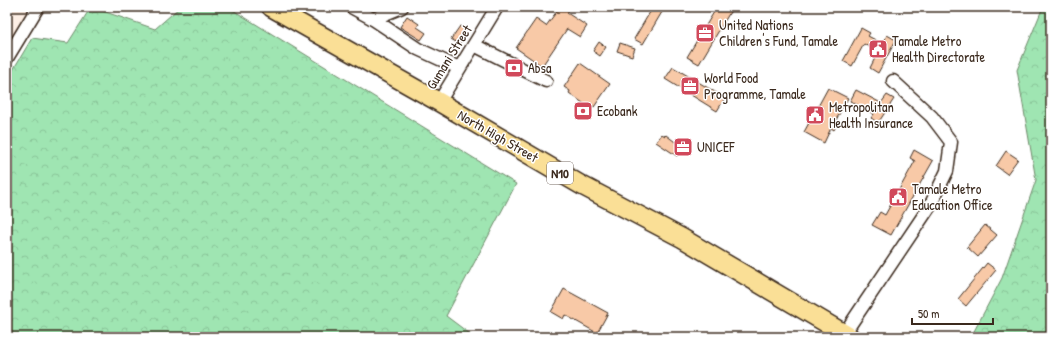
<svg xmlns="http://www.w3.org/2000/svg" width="1058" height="344" font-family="'Patrick Hand',sans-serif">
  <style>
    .built { fill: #fdefe5 }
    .forest { fill: url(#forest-crowns); stroke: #6d8868 }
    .building { fill: #f8c9a7; stroke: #3b2a1e }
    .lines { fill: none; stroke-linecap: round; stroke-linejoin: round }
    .minor-casing { stroke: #3b2a1e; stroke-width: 15 }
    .highway-casing { stroke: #3b2a1e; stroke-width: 21 }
    .minor { stroke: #fff; stroke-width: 12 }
    .highway { stroke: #fadf96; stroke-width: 18 }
    .labels { text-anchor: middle; stroke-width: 3; stroke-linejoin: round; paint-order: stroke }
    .shield { fill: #fff; stroke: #766a62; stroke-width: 1 }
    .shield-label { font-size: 13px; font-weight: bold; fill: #3b2a1e }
    .poi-label { font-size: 14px; fill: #3b2a1e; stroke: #fff; text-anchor: start }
    .street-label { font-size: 14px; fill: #3b2a1e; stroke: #fff }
  </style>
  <defs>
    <pattern id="forest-crowns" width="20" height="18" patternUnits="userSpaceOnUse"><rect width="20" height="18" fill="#9fe5b2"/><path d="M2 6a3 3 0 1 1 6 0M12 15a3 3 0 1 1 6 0" fill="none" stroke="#8ac599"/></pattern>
  </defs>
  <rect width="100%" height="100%" fill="#fff"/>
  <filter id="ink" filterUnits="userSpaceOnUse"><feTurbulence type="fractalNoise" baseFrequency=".025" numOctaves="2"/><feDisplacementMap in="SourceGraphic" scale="8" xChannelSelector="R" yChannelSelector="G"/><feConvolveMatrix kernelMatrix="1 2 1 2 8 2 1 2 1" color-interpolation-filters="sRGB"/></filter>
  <g filter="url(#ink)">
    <path class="built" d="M7,7H32L7,47Z"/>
    <g class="forest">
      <path d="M91,7L155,29L180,7H228L516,184L446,316L474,337H7V80L32,38L68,43Z"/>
      <path d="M1043,7H1051V337H971L1002,278L1036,180L1017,70Z"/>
    </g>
    <g class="building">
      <path d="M560,7H564L569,10L567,13L587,26L580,37L567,29L542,66L516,48L536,19L546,26Z"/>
      <path d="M653,7H665L643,44L634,39Z"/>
      <path d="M717,7H733L699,64L687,57Z"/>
      <path d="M407,16L419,24L417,27L426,33L421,40L400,27Z"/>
      <path d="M460,26L468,32L459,44L451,39Z"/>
      <path d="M861,28L870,33L868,36L883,44L887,35L896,40L878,73L870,68L878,52L864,44L852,66L843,61Z"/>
      <path d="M599,42L606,47L600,56L593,51Z"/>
      <path d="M620,43L635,48L632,56L617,51Z"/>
      <path d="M580,63L610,84L594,107L589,104L587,106L569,93L570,91L564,87Z"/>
      <path d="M673,67L725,98L717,111L665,79Z"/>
      <path d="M828,88L848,98L836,120L838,121L834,130L831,128L824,143L804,132Z"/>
      <path d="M856,90L881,103L887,95L894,99L878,123L871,118L874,114L850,101Z"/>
      <path d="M662,134L665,136L666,135L683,148L677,156L656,142Z"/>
      <path d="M914,150L933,161L891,235L872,225L880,212L885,215L915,161L910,158Z"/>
      <path d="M1006,151L1018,159L1007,174L996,166Z"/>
      <path d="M985,225L997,235L978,257L967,247Z"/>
      <path d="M987,263L996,270L966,306L958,299Z"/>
      <path d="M564,289L608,313L597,333L565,315L563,319L551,312Z"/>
    </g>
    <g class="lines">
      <g class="minor-casing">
        <g id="minor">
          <path d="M351,7L373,19L402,7"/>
          <path d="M373,19L418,49L459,68"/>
          <path d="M474,45L546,81"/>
          <path d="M7,58L38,7"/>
          <path d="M439,102L497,7"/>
          <path d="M844,334L930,206L947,171L951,142L932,117L893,81"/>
        </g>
      </g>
      <g class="highway-casing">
        <path id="highway" d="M271,7L439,102L581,185L682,238L850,337"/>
      </g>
      <use href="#minor" class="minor"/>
      <use href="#highway" class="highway"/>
    </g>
  </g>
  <defs>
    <g id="office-square" transform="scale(1)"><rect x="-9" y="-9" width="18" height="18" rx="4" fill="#d1495b" stroke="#fff"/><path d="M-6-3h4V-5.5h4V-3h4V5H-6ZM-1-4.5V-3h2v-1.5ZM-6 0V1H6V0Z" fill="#fff"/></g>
    <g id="civic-square" transform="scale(1)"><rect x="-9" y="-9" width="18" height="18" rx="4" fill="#d1495b" stroke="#fff"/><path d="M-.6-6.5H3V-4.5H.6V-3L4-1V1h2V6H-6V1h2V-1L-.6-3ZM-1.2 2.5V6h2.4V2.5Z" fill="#fff"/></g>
    <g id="bank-square" transform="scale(1)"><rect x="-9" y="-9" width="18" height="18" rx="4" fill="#d1495b" stroke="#fff"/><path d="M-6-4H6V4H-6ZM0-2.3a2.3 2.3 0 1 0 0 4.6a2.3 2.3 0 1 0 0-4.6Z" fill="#fff"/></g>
  </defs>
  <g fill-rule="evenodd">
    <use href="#office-square" x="705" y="33"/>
    <use href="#civic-square" x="878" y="49"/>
    <use href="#bank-square" x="514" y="68"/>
    <use href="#office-square" x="690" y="86"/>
    <use href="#bank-square" x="583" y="111"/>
    <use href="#civic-square" x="815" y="115"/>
    <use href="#office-square" x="683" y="147"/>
    <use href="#civic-square" x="898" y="197"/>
  </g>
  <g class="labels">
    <rect class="shield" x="547" y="162" width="26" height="22" rx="3"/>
    <g class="shield-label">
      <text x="560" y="178">N10</text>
    </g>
    <g class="poi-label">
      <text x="719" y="30">United Nations<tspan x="719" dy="16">Children's Fund, Tamale</tspan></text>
      <text x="892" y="46">Tamale Metro<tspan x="892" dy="16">Health Directorate</tspan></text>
      <text x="528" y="73">Absa</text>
      <text x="704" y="83">World Food<tspan x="704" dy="16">Programme, Tamale</tspan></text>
      <text x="829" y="112">Metropolitan<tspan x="829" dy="16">Health Insurance</tspan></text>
      <text x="597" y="116">Ecobank</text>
      <text x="697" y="152">UNICEF</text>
      <text x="912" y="194">Tamale Metro<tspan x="912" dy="16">Education Office</tspan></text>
    </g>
    <g class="street-label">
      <text transform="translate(449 57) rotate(-58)" y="5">Gumani Street</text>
      <text transform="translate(498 136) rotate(30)" y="5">North High Street</text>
    </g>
  </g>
  <rect width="1058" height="344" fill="none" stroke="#fff" stroke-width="24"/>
  <rect x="12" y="12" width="1034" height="320" fill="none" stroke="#3b2a1e" stroke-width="1.5" filter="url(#ink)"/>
  <path d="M912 318v6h81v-6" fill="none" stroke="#3b2a1e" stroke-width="2"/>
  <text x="918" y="318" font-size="12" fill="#3b2a1e" stroke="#ffffff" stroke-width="3" paint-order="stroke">50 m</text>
</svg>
